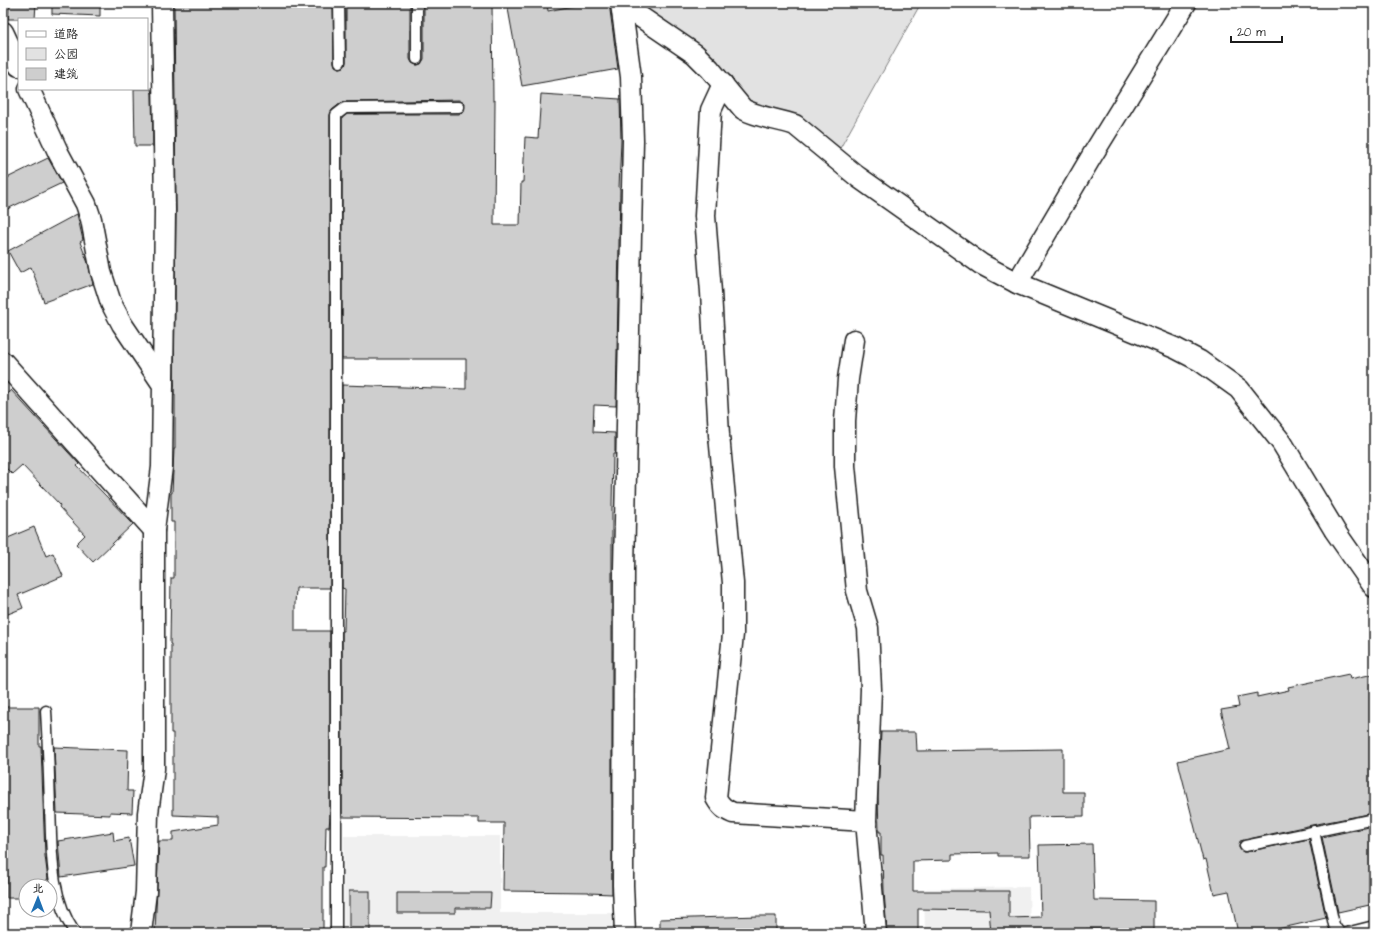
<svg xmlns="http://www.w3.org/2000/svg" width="1377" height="936" font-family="'Architects Daughter','LXGW WenKai TC',sans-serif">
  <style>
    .built { fill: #f0f0f0 }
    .green { fill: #e2e2e2; stroke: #7f7f7f }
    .building { fill: #cecece; stroke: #1c1c1c }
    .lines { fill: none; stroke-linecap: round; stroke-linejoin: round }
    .lane-casing { stroke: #1c1c1c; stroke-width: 13 }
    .street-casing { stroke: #1c1c1c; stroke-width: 23 }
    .lane { stroke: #fff; stroke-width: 10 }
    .street { stroke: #fff; stroke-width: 20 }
  </style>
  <rect width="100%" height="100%" fill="#fff"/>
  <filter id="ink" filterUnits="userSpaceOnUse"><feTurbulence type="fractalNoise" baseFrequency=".025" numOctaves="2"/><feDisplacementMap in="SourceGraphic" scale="8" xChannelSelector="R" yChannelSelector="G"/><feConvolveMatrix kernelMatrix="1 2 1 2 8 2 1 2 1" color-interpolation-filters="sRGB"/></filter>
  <g filter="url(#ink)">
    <g class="built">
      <path d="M344,836H500V913H616L617,933H344Z"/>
      <path d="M1029,887L1030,933H925L924,889Z"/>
    </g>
    <path class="green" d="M629,3H921L838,152L752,108Z"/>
    <g class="building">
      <path d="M9,3H36L35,19H8Z"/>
      <path d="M52,3H100V16L52,14Z"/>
      <path d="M174,3H333L334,62L335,66L340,68L344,67L346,62V3H410V59L412,63L417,65L421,64L424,59V3H492L493,101L495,100L494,225H520L521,182H523L525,137L538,138L541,94L620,99L621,141L619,188H620L616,406L594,405L593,432L615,433V454H613L612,505V894L589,893V892L503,891L504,823H479V818L342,817V631H344L345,589L342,588V385L466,389V359H342V118L347,114H459L464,111L465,104L459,100L345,102L341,103L332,110L330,115V588H296L295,604V631H330V817L329,827H326L325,867H323V933H155L159,841H173V832L218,825V817L173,815V733H171V644H170L171,578H174V522H171V493H172L174,449H175V395H174L176,210Z"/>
      <path d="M507,3H547L548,11L587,3H609L618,69L522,86Z"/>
      <path d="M134,89H151L152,94L153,146H135Z"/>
      <path d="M48,158L62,183L3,211V180Z"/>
      <path d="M77,214L83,240L80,242L88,263L93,284L44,302L31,267L20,273L8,251Z"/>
      <path d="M11,390L79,464L77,466L133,524L93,562L76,544L85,535L59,507L60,505L22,465L12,474L3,465V397Z"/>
      <path d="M34,527L46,556L53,553L63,576L18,595L23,608L3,616V540Z"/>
      <path d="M1349,674L1350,679L1374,674V813L1312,825L1244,840L1240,841L1239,848L1243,852H1246L1309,839L1326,918L1260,933H1238L1229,891L1214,894L1206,859L1203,860L1178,761L1230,749L1221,710L1239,707L1237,697L1257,693V697L1289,690L1288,687Z"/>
      <path d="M3,707H39V746H41L45,856L48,879H47V886H26V898H7V858L3,859Z"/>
      <path d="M881,732H916L917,751L1063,749V792H1084V816L1029,817L1030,856H998V853L952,854V860L913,861V891H1009V918L1041,917L1039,845L1092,844L1094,900L1154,901V930L1086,929V932L1081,933H991L989,910L918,909V932L887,933L884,891L883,855H881V832H879L878,796Z"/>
      <path d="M54,747L128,750L127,791H133L132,813L110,812V815L57,813Z"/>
      <path d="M1374,826V904L1338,912L1322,837Z"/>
      <path d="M113,832L114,841L129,838L134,866L61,877L58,841Z"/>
      <rect x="349" y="891" width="21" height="42"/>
      <path d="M397,893H491L490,908H455V913H397Z"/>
      <path d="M759,916H776V933H660V919Z"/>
    </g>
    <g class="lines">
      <g class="lane-casing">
        <g id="lane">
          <path d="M339,3L340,62"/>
          <path d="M417,59V3"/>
          <path d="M46,711C48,743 49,774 50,806C52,849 49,896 75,933"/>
          <path d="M1314,831L1334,925L1338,931L1341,933"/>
          <path d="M1245,846L1374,819"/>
          <path d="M336,933V115L345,108L459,107"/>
          <path d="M1346,933L1374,926"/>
        </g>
      </g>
      <g class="street-casing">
        <g id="street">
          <path d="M620,3L695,54L710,69L743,109C759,118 779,119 795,125L858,177L981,264L1017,283L1175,348L1200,361L1239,389L1282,443L1335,531L1374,587"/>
          <path d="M621,4L631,77L633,140L624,569L623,885L625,933"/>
          <path d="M3,32L19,66"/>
          <path d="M723,84L711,110L705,216L711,292L719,435L733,583V634L716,798C721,807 724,809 733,813L866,821"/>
          <path d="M29,89L59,154L86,204L91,219L101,272L111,303L122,324L163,385"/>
          <path d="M1017,283L1093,154L1186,3"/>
          <path d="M854,340L848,379L845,421V466L857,591L868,628L871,689L866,821L876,933"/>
          <path d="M3,362L154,530"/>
          <path d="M141,933L146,892L148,813L154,769V530L162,467L165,210L162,3"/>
        </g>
      </g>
      <use href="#lane" class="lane"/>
      <use href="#street" class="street"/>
    </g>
  </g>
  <rect width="1377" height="936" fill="none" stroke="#fff" stroke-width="16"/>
  <rect x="8" y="8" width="1361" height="920" fill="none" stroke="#1c1c1c" stroke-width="1.5" filter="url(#ink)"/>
  <rect x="18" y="18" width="130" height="72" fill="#ffffff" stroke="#a4a4a4"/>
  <rect x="26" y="31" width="20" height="6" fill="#ffffff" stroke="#a4a4a4"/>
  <text x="54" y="38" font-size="12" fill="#1c1c1c">道路</text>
  <rect x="26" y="48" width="20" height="12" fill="#e2e2e2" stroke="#a4a4a4"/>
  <text x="54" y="58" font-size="12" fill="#1c1c1c">公园</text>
  <rect x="26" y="68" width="20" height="12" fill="#cecece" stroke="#a4a4a4"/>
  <text x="54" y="78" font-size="12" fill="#1c1c1c">建筑</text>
  <g transform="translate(38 898) rotate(1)"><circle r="19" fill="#ffffff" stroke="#a4a4a4"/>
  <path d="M0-3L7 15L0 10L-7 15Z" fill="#1f6fb2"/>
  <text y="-6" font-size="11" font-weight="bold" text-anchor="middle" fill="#1c1c1c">北</text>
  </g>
  <path d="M1231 36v6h51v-6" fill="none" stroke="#1c1c1c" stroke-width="2"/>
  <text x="1237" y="36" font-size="12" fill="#1c1c1c" stroke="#ffffff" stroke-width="3" paint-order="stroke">20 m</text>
</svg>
